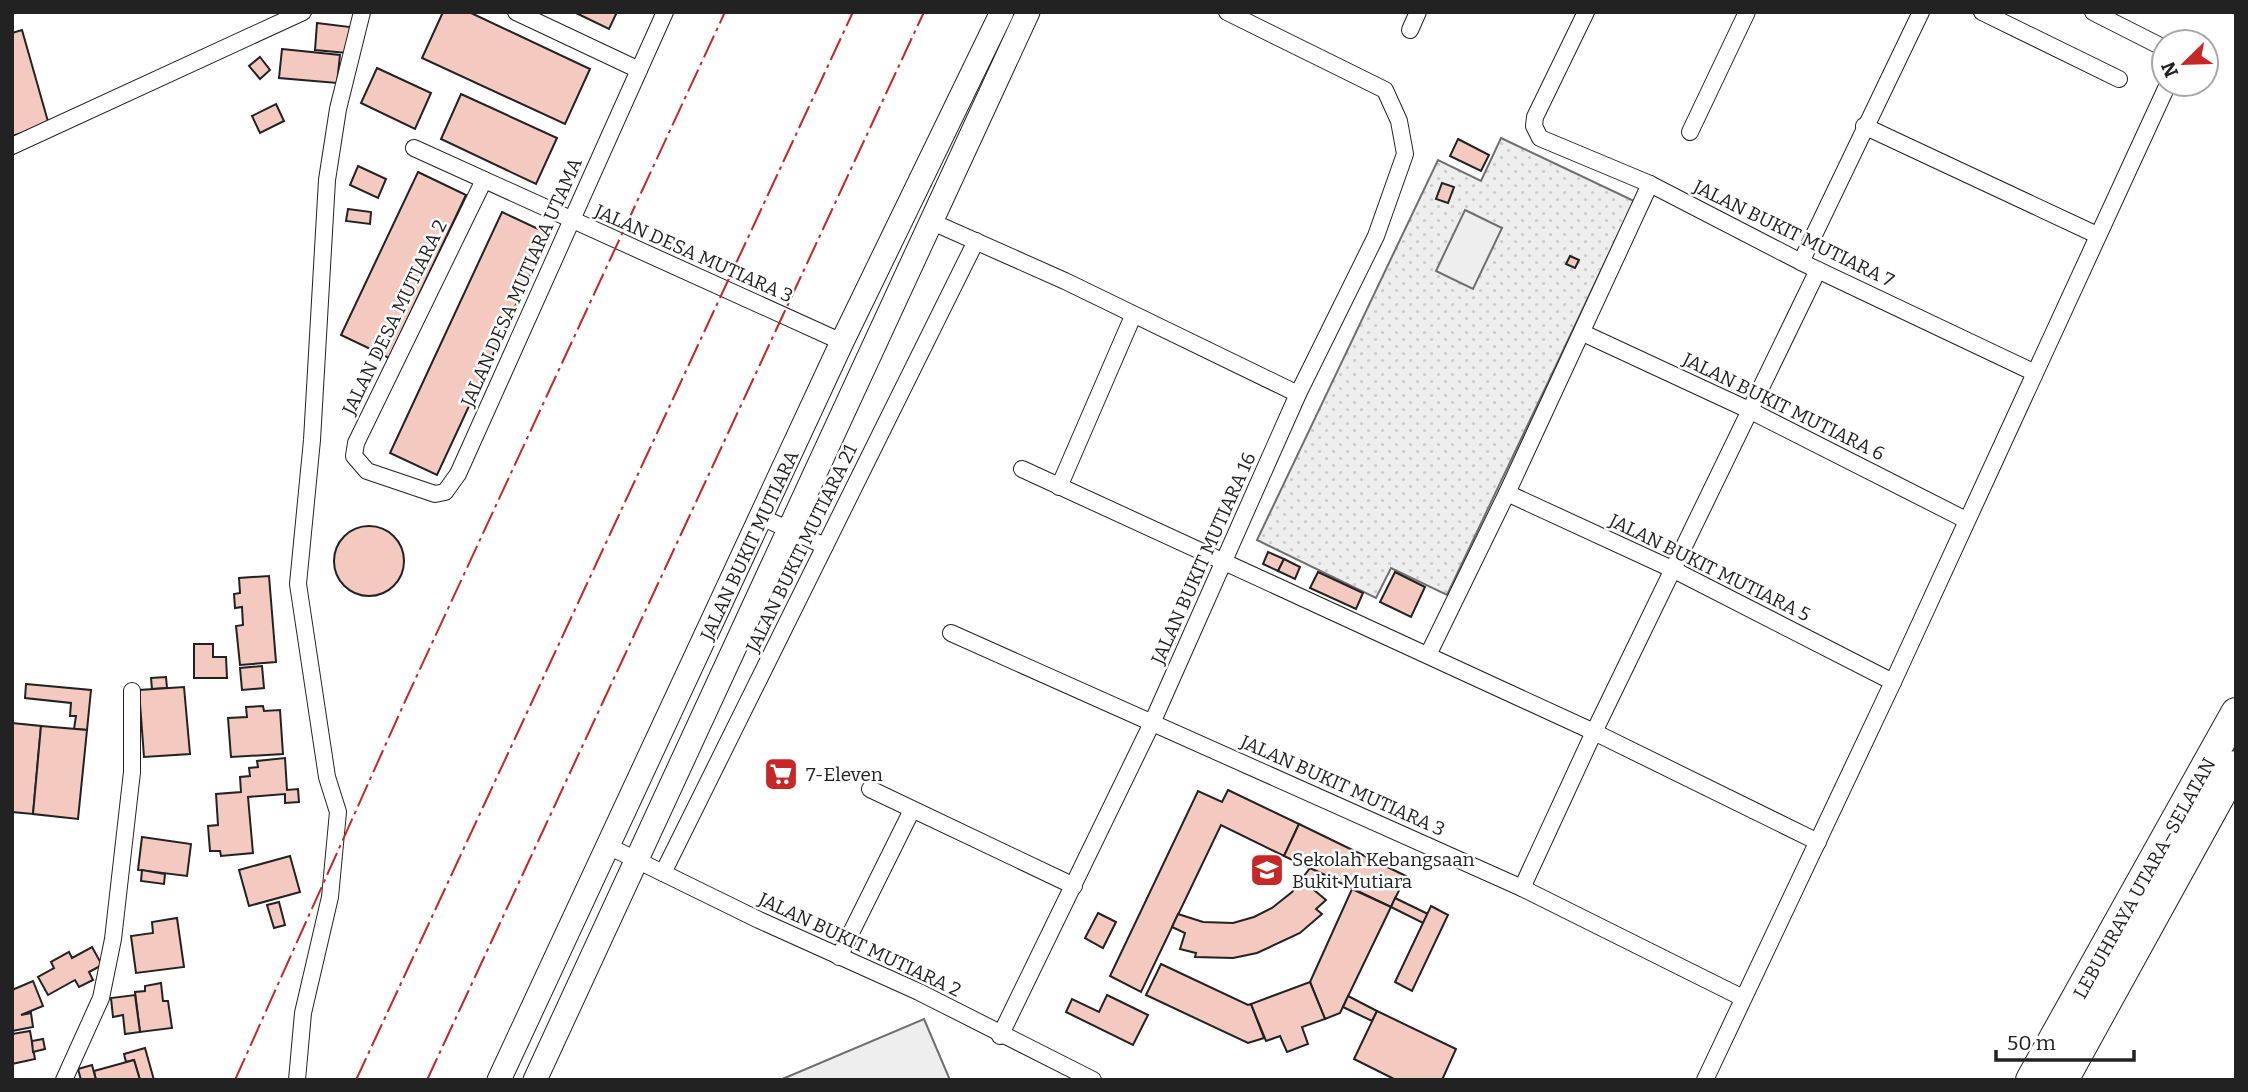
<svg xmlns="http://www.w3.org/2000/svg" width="2248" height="1092" font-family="Bitter,serif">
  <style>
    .grass { fill: url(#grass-dots); stroke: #6f6f6f; stroke-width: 2 }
    .garden { fill: #eee; stroke: #6f6f6f; stroke-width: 2 }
    .building { fill: #f3c9c0; stroke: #222; stroke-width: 2 }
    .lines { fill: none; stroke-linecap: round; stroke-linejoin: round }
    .street-casing { stroke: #222; stroke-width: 18 }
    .secondary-casing { stroke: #222; stroke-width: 25 }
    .highway-casing { stroke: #222; stroke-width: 32 }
    .street { stroke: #fff; stroke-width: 16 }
    .secondary { stroke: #fff; stroke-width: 23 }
    .highway { stroke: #fff; stroke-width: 30 }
    .power { stroke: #c62828; stroke-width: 2; stroke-dasharray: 24 5 3.5 5; stroke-linecap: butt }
    .labels { text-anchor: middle; stroke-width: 5; stroke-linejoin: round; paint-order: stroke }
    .street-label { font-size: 19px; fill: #222; stroke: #fff }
    .poi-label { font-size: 19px; fill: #222; stroke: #fff; text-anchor: start }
  </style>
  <defs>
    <pattern id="grass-dots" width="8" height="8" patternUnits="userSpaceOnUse" patternTransform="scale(1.75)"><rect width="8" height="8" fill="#eee"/><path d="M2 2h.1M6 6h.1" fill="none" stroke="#ccc" stroke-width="1.8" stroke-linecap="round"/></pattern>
  </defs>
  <rect width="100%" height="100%" fill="#fff"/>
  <path class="grass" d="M1501,138L1634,201L1447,595L1391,568L1376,598L1257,540L1438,160L1481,181Z"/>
  <g class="garden">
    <path d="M1465,210L1502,228L1473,289L1436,271Z"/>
    <path d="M924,1019L950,1080H780Z"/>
  </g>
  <g class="building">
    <path d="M443,12H469L590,69L565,124L422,58Z"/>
    <path d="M574,12H617L609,29Z"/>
    <path d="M317,23L350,27L347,53L315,50Z"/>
    <path d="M22,30L49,125L12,136V33Z"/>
    <path d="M282,49L340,55L337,83L279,78Z"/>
    <path d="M260,57L270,70L260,79L249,66Z"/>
    <path d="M377,68L431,93L415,129L361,103Z"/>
    <path d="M461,94L557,138L536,184L441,139Z"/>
    <path d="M276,104L284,121L260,133L252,116Z"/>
    <path d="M1458,139L1489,155L1481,171L1450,156Z"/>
    <path d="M358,166L386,179L378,198L350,185Z"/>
    <path d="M418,172L466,195L389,358L341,335Z"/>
    <path d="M1442,183L1454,187L1448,203L1436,199Z"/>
    <path d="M348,209L371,212L370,224L346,221Z"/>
    <path d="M502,212L549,234L437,475L390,453Z"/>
    <path d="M1570,256L1579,260L1575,268L1566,264Z"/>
    <circle cx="369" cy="561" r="35"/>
    <path d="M1268,552L1284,559L1278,571L1263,564Z"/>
    <path d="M1284,559L1300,567L1295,579L1278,571Z"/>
    <path d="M1318,572L1363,593L1356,609L1310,588Z"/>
    <path d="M1395,572L1425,587L1411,617L1380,602Z"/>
    <path d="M269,576L276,662L240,665L236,626L243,625L242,607L235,608L234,594L240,593L239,578Z"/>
    <path d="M194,644H213V657H226L227,678H194Z"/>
    <path d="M262,666L264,688L242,690L240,668Z"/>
    <path d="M166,677L167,688L152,689L151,678Z"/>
    <path d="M26,684L91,690L87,730L74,729L76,716H70L71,703L25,698Z"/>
    <path d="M184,687L190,754L144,757L139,690Z"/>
    <path d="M263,706L264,711L280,710L283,754L231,757L228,718L247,717L246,707Z"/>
    <path d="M12,723L41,726L33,814L12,812Z"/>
    <path d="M41,726L87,730L78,819L33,814Z"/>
    <path d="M285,758L287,790L298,789L299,802L285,803V794L248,797L253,853L221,856L220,851H210L208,826L218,825L216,794L241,792L240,777L250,776L249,768L258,767L257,761Z"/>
    <path d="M1228,790L1299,824L1284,856L1221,825L1141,992L1110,976L1198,791L1222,802Z"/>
    <path d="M1299,824L1406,876L1391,907L1284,856Z"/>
    <path d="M142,837L191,844L187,876L138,870Z"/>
    <path d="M290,856L300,892L249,906L239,870Z"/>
    <path d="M1310,868L1325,875L1314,890L1326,900L1316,909L1322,914L1300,933L1257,953L1233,958L1195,957L1196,953L1180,949L1185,933L1172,927L1178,914L1203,922L1233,923L1254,917L1272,908L1292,892Z"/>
    <path d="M142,870L165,874L164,884L141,881Z"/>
    <path d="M1352,889L1391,907L1340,1013L1325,1019L1310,982Z"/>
    <path d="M1395,898L1428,914L1423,923L1391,907Z"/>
    <path d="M279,902L285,925L274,928L267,905Z"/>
    <path d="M1431,906L1448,915L1412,991L1395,982Z"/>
    <path d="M1098,913L1116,922L1103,948L1085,938Z"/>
    <path d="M177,918L184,967L136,973L131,936L153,933L152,922Z"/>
    <path d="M92,947L102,965L89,972L93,980L79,987L75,980L48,995L38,977L54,968L51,962L69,952L72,958Z"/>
    <path d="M1161,964L1248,1005L1251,1004L1264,1038L1248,1043L1146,995Z"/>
    <path d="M33,981L43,1006L21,1015L31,1013L33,1027L12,1031V990Z"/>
    <path d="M1310,982L1325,1019L1302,1027L1308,1044L1287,1052L1280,1036L1266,1041L1251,1004Z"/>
    <path d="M161,983L163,1001H168L172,1028L140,1032L135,992L145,991V986Z"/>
    <path d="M135,995L140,1032L125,1034L123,1015L113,1017L111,998Z"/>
    <path d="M1107,995L1148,1015L1133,1045L1066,1012L1072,999L1099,1012Z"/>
    <path d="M1348,996L1377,1011L1372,1021L1343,1007Z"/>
    <path d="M1377,1011L1456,1049L1442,1080H1396L1354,1059Z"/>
    <path d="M30,1031L35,1059L12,1064V1034Z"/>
    <path d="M43,1039L45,1049L33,1052L32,1041Z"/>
    <path d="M145,1048L154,1080H140L134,1060L126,1062L124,1054Z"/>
    <path d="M134,1060L140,1080H96L94,1071Z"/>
    <path d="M92,1065L96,1080H81L78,1069Z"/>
  </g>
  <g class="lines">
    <g class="street-casing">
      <g id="street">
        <path d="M516,12L639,70"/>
        <path d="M1586,12L1535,117L1534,126L1540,138L1650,184L1801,262L2033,372"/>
        <path d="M1982,12L2119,79"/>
        <path d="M2093,12L2164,48"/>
        <path d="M1410,30L1418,12"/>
        <path d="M1864,126L2097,235"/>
        <path d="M1690,132L1747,12"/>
        <path d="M12,146L303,12"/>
        <path d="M414,148L842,342"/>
        <path d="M484,180L356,443L354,456L367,471L435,494L445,492L458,474L665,12"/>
        <path d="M930,221L1065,281L1298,394"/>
        <path d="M1801,262L1921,12"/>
        <path d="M1583,333L1751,411L1966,520"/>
        <path d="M1022,469L1594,732L1818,842"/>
        <path d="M1059,487L1133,316"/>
        <path d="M1507,493L1674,570L1893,682"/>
        <path d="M761,517L825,546"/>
        <path d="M951,633L1522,888L1743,998"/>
        <path d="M1428,655L1507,493L1650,184"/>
        <path d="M870,789L1074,886"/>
        <path d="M610,847L759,920L919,992L1093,1080"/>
        <path d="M663,873L976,241"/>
        <path d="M1522,888L1594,732L1818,270"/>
        <path d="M839,957L912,810"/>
        <path d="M1000,1036L1152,723L1298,394L1376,236L1405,154L1399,121L1385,90L1227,12"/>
        <path d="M64,1080L101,998L113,939L132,772V691"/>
        <path d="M297,1080L303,1013L330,897L338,812L327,777L298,584L312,440L327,180L338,109L362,12"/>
        <path d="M1705,1080L1893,682L2168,84"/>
      </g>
    </g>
    <g class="secondary-casing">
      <g id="secondary">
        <path d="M499,1080L842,342L1002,12"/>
        <path d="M535,1080L1028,12"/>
      </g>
    </g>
    <g class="highway-casing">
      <g id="highway">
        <path d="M2031,1080L2236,713"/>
        <path d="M2063,1080L2236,766"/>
      </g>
    </g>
    <use href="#street" class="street"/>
    <use href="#secondary" class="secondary"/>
    <use href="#highway" class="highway"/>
    <g class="power">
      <path d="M235,1080L407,697L725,12"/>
      <path d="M356,1080L853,12"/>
      <path d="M427,1080L924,12"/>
    </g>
  </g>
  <defs>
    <g id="supermarket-square" transform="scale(1.75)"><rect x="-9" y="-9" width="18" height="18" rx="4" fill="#c62828" stroke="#fff"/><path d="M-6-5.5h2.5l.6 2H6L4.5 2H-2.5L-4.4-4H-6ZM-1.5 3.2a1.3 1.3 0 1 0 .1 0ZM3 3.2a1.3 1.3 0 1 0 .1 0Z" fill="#fff"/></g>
    <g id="school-square" transform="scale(1.75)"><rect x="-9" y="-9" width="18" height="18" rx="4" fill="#c62828" stroke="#fff"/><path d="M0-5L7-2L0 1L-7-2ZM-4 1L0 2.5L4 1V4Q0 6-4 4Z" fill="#fff"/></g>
  </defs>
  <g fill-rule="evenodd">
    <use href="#supermarket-square" x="781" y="774"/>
    <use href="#school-square" x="1267" y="870"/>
  </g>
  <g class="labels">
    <g class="street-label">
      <text transform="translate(1794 233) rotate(26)" y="7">JALAN BUKIT MUTIARA 7</text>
      <text transform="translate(694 253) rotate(24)" y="7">JALAN DESA MUTIARA 3</text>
      <text transform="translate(521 282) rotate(-66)" y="7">JALAN DESA MUTIARA UTAMA</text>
      <text transform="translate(394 317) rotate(-64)" y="7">JALAN DESA MUTIARA 2</text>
      <text transform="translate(1784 406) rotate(26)" y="7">JALAN BUKIT MUTIARA 6</text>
      <text transform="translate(749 545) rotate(-65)" y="7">JALAN BUKIT MUTIARA</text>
      <text transform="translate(801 548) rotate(-64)" y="7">JALAN BUKIT MUTIARA 21</text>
      <text transform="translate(1203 558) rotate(-66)" y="7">JALAN BUKIT MUTIARA 16</text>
      <text transform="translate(1710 567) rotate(26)" y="7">JALAN BUKIT MUTIARA 5</text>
      <text transform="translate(1343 785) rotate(24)" y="7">JALAN BUKIT MUTIARA 3</text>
      <text transform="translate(2144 878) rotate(-61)" y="7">LEBUHRAYA UTARA–SELATAN</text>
      <text transform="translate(860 944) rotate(25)" y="7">JALAN BUKIT MUTIARA 2</text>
    </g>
    <g class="poi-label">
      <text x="806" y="781">7-Eleven</text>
      <text x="1292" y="866">Sekolah Kebangsaan<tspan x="1292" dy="22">Bukit Mutiara</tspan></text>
    </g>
  </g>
  <rect width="2248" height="1092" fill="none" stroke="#222222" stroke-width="28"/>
  <g transform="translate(2185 63) rotate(247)"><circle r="33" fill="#ffffff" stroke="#a7a7a7" stroke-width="2"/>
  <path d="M0-5L12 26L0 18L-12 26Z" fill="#c62828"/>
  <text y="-10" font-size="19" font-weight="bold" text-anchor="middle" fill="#222222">N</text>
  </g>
  <path d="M1996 1050v10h138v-10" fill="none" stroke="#222222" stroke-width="3.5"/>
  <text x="2007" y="1050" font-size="21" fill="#222222" stroke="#ffffff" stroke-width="5" paint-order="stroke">50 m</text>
</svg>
